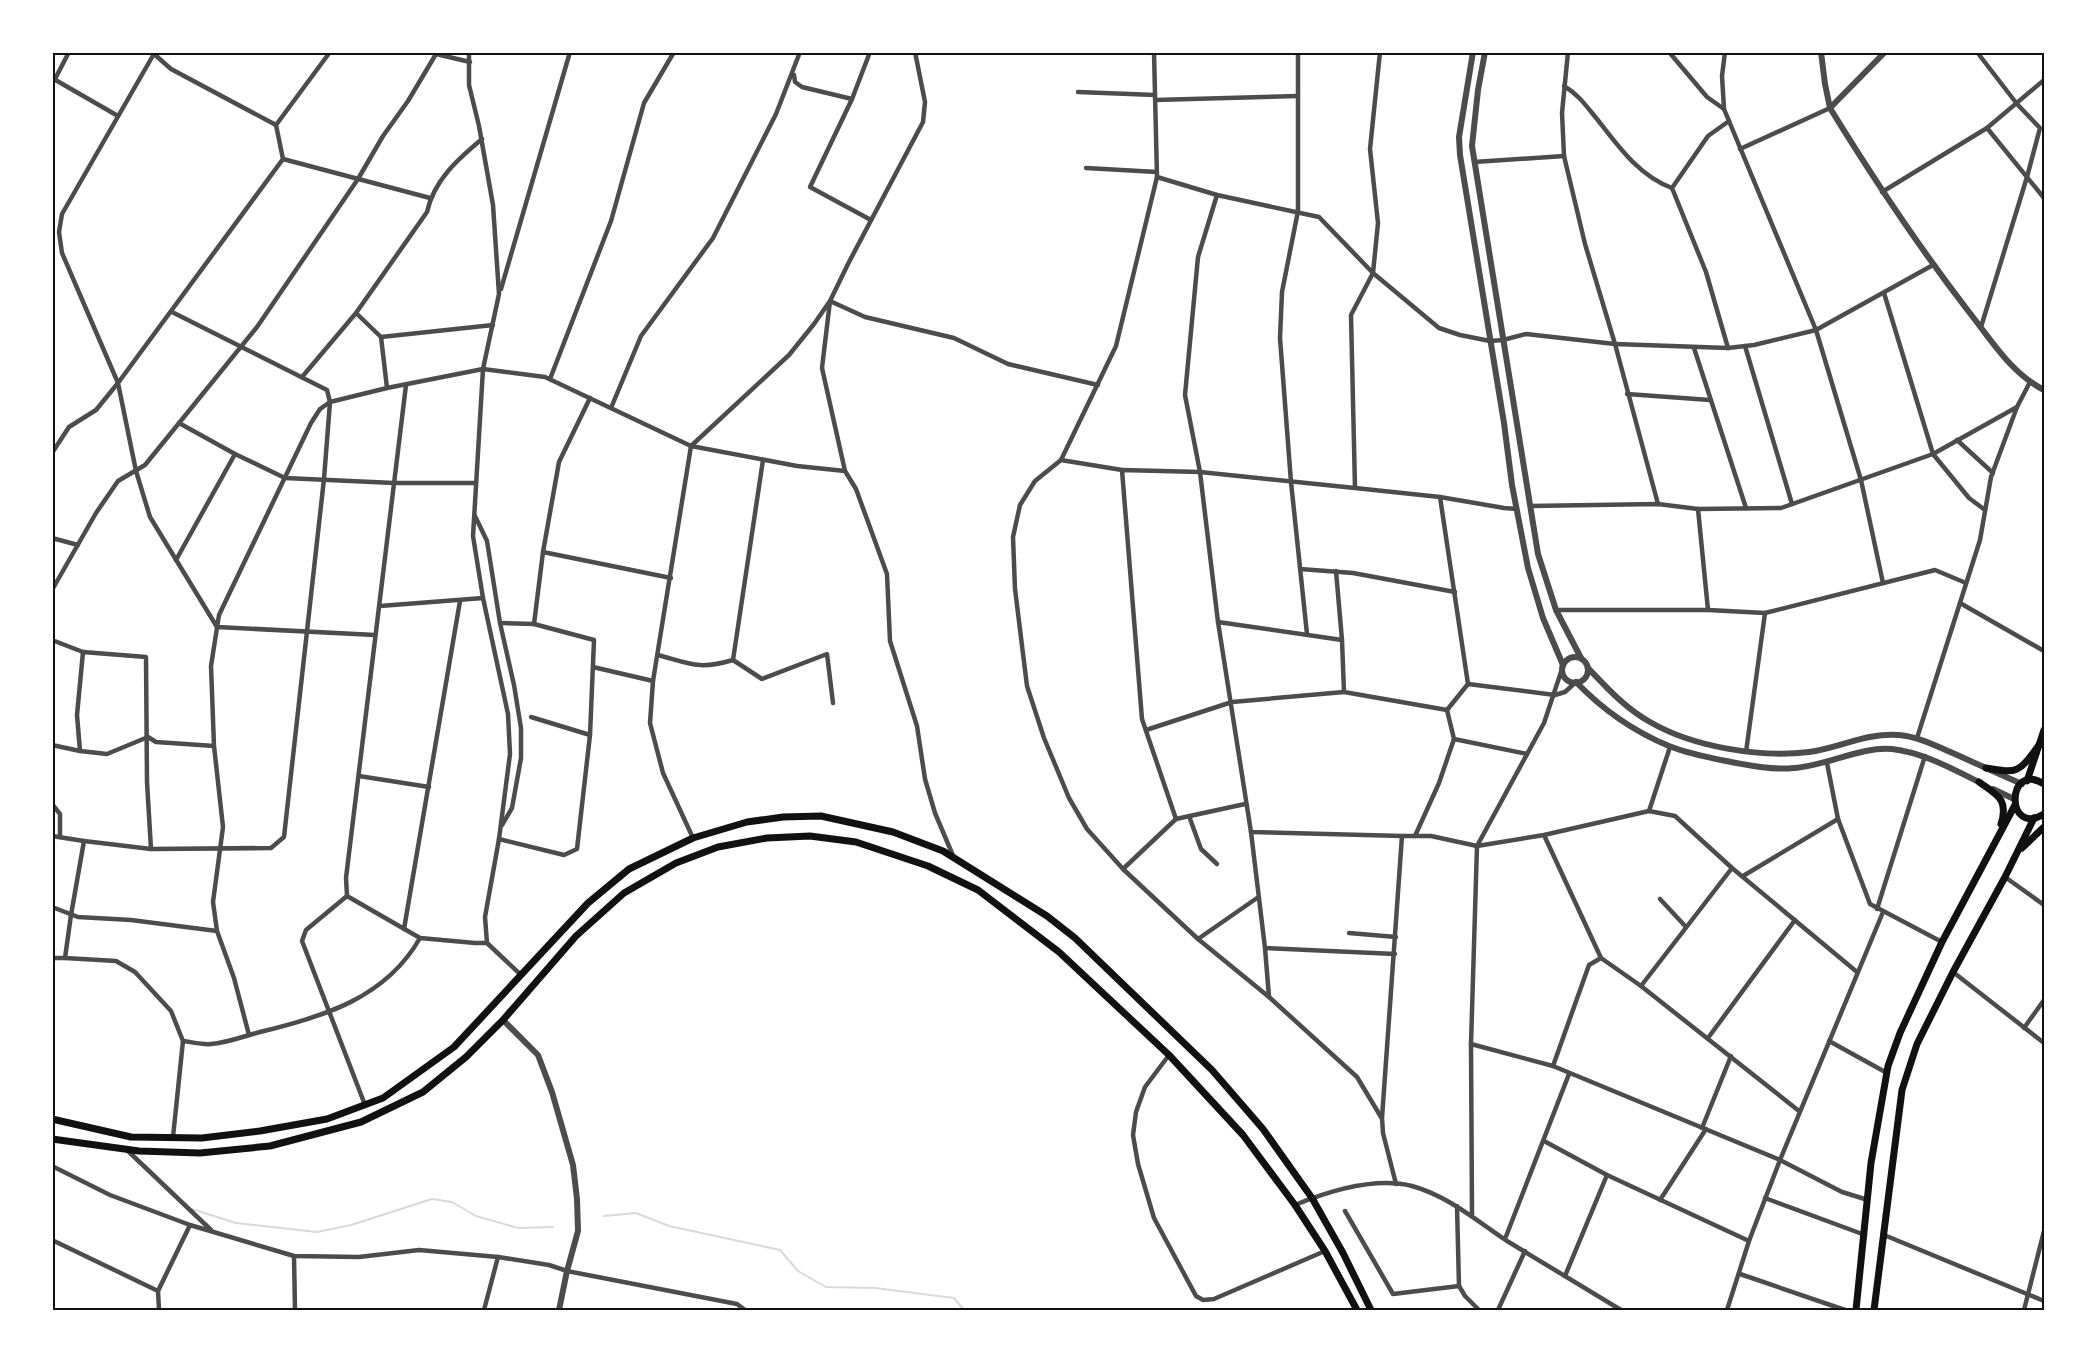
<svg xmlns="http://www.w3.org/2000/svg" width="2097" height="1363" font-family="'Playfair Display',serif">
  <style>
    .lines { fill: none; stroke-linecap: round; stroke-linejoin: round }
    .stream { stroke: #d9d9d9; stroke-width: 2 }
    .minor { stroke: #4c4c4c; stroke-width: 4.5 }
    .tertiary { stroke: #4c4c4c; stroke-width: 6 }
    .secondary { stroke: #111; stroke-width: 7 }
    .neatline { fill: none; stroke: #111; stroke-width: 2 }
  </style>
  <rect width="100%" height="100%" fill="#fff"/>
  <g class="lines">
    <g class="stream">
      <path d="M192,1209L236,1223L317,1232L351,1225L432,1199L452,1202L476,1216L518,1228L553,1227"/>
      <path d="M604,1216L636,1213L669,1226L780,1250L798,1271L826,1287L875,1288L954,1298L964,1310"/>
    </g>
    <g class="minor">
      <path d="M155,52L62,214L59,232L62,253L118,383L136,471L150,517L217,627L375,635"/>
      <path d="M469,52V85L479,126L493,205L499,294L483,369L473,536L483,598L508,714L510,754L499,839L485,917L487,943L521,975"/>
      <path d="M870,52L852,99L810,187L871,220"/>
      <path d="M1298,52V211L1282,292L1280,338L1291,482L1307,634"/>
      <path d="M1380,52L1370,149L1378,223L1373,273L1439,328L1460,335L1490,341L1503,340L1526,334L1615,344L1585,244L1564,156L1562,113L1568,52"/>
      <path d="M1669,52L1707,97L1724,109"/>
      <path d="M1977,52L2017,104L2040,128L2027,177L1981,327"/>
      <path d="M154,54L171,69L276,125"/>
      <path d="M794,75L795,82L802,87L852,99"/>
      <path d="M52,78L118,116"/>
      <path d="M55,79L69,52"/>
      <path d="M1564,86C1579,95 1586,106 1597,119C1618,146 1639,176 1672,188"/>
      <path d="M1078,92L1155,95"/>
      <path d="M1155,100L1298,96"/>
      <path d="M1987,128L2044,198"/>
      <path d="M1740,149L1830,108"/>
      <path d="M283,159L430,198"/>
      <path d="M1474,162L1564,156"/>
      <path d="M1086,168L1157,172"/>
      <path d="M1157,177L1217,195L1319,217L1373,273L1351,315L1355,488L1440,497L1468,684"/>
      <path d="M1882,192L1987,128L2044,80"/>
      <path d="M1217,195L1198,257L1185,395L1200,472L1218,622L1251,832L1402,836L1382,1118L1383,1133L1396,1184"/>
      <path d="M501,289L570,52"/>
      <path d="M1884,293L1933,454L1969,498L1985,510"/>
      <path d="M356,313L381,337L387,388"/>
      <path d="M381,337L493,325"/>
      <path d="M1745,346L1792,504"/>
      <path d="M1694,348L1746,508"/>
      <path d="M1728,348L1706,272L1672,188L1708,136L1729,121"/>
      <path d="M302,377L356,313L427,212C434,180 458,159 482,139"/>
      <path d="M550,379L611,221L644,103L674,52"/>
      <path d="M1627,394L1710,400"/>
      <path d="M611,408L641,336L713,238L776,114L800,52"/>
      <path d="M179,423L235,454L285,478L394,483H476"/>
      <path d="M1957,440L1993,473"/>
      <path d="M52,453L69,427L96,410L118,383L283,159L276,125L330,52"/>
      <path d="M1061,460L1035,481L1020,505L1013,537L1015,589L1027,686L1044,738L1069,798L1087,829L1123,869L1198,939L1269,997L1357,1077L1381,1117"/>
      <path d="M1122,470L1061,460L1116,346L1157,177L1154,52"/>
      <path d="M1440,497L1504,508L1517,509"/>
      <path d="M1658,504L1615,344L1728,348L1754,345L1816,330L1724,109L1722,76L1725,52"/>
      <path d="M1530,506L1658,504L1698,509L1781,508L1933,454L2017,407L2030,382"/>
      <path d="M1698,509L1708,610"/>
      <path d="M475,516L487,541L500,623L514,685L521,728V758L512,808L502,825"/>
      <path d="M52,538L78,545"/>
      <path d="M543,552L671,578"/>
      <path d="M176,560L235,454"/>
      <path d="M1300,569L1353,573L1455,592"/>
      <path d="M1336,571L1342,640"/>
      <path d="M1883,583L1861,480L1816,330L1933,265"/>
      <path d="M52,590L96,513L118,481L145,465L257,327L358,179L383,136L408,101L436,54L470,62"/>
      <path d="M1960,603L2044,651"/>
      <path d="M380,606L483,598"/>
      <path d="M1556,610H1708L1765,613L1935,570L1966,583"/>
      <path d="M1218,622L1342,640L1344,692L1447,710L1468,684L1555,695L1565,692L1576,682"/>
      <path d="M534,624L543,552L559,462L590,398"/>
      <path d="M52,640L83,652L146,657L147,782L151,849"/>
      <path d="M658,655C691,664 699,670 733,660L762,679L827,654L833,703"/>
      <path d="M733,660L763,460"/>
      <path d="M593,667L653,681"/>
      <path d="M1447,710L1454,739L1527,754"/>
      <path d="M531,717L590,735"/>
      <path d="M1146,730L1232,702L1344,692"/>
      <path d="M1917,738L1980,540L1991,477L2017,407"/>
      <path d="M52,745L80,751L107,754L148,737L156,742L214,746"/>
      <path d="M80,751L77,715L83,652"/>
      <path d="M1746,752L1765,613"/>
      <path d="M1827,763L1838,819L1870,904L1942,942"/>
      <path d="M359,776L429,787"/>
      <path d="M52,804L60,814V837"/>
      <path d="M1245,804L1176,819L1142,719L1122,470L1200,472L1355,488"/>
      <path d="M1649,811L1670,747"/>
      <path d="M1189,816L1201,849L1217,864"/>
      <path d="M1251,832L1265,948L1395,954"/>
      <path d="M1544,835L1601,958L1641,986L1799,1111"/>
      <path d="M52,836L84,841L71,915L65,958L116,961L135,972L171,1011L183,1041C192,1042 202,1045 211,1044C227,1043 244,1036 260,1032C323,1017 386,998 420,938"/>
      <path d="M1402,836H1431L1477,846L1544,835L1649,811L1675,816L1732,868L1857,972"/>
      <path d="M1415,836L1439,783L1454,739"/>
      <path d="M693,838L663,773L650,723L653,681L691,446L789,355L814,324L830,301L849,262L923,122L925,102L915,52"/>
      <path d="M499,839L564,855L577,849L590,735L594,640L534,624L500,623"/>
      <path d="M84,841L151,849L271,848L284,837L324,479L330,402L327,390L172,312"/>
      <path d="M954,858L935,813L925,779L917,726L890,641L887,574L856,489L845,471L822,368L830,301L865,317L954,338L1008,364L1098,385"/>
      <path d="M1123,869L1176,819"/>
      <path d="M1743,876L1838,819"/>
      <path d="M2005,877L2044,905"/>
      <path d="M347,896L420,938L475,943H487"/>
      <path d="M1660,899L1686,927"/>
      <path d="M52,907L78,917L131,920L217,931"/>
      <path d="M1877,909L1925,756"/>
      <path d="M404,929L460,601"/>
      <path d="M1349,933L1396,937"/>
      <path d="M1198,939L1257,898"/>
      <path d="M1265,948L1269,997"/>
      <path d="M52,958H65"/>
      <path d="M1953,972L2044,1043"/>
      <path d="M1641,986L1732,868"/>
      <path d="M2024,1028L2044,1000"/>
      <path d="M249,1035L234,978L217,931L213,902L223,827L214,746L211,666L219,615L311,423L320,409L330,402L387,388L483,369L545,377L691,446L797,466L845,471"/>
      <path d="M1708,1038L1795,920"/>
      <path d="M1829,1041L1887,1073"/>
      <path d="M1471,1044L1553,1066L1780,1160L1842,1192L1868,1200"/>
      <path d="M1169,1055L1145,1087L1136,1112L1133,1135L1138,1164L1154,1218L1196,1296L1203,1300L1214,1299L1325,1251"/>
      <path d="M1553,1066L1589,965L1601,958"/>
      <path d="M365,1105L302,941L306,930L347,896L346,878L406,385"/>
      <path d="M1702,1128L1731,1056"/>
      <path d="M173,1137L183,1041"/>
      <path d="M1544,1141L1607,1175L1749,1241"/>
      <path d="M128,1151L211,1230"/>
      <path d="M52,1166L110,1195L190,1225L294,1256L359,1257L419,1250L498,1257L549,1265L567,1271L737,1304L745,1310"/>
      <path d="M1765,1198L1865,1235"/>
      <path d="M1660,1200L1706,1129"/>
      <path d="M1295,1205C1329,1191 1375,1177 1412,1186C1448,1196 1477,1221 1507,1241C1545,1264 1583,1287 1621,1310"/>
      <path d="M1457,1206L1459,1286L1465,1296L1479,1310"/>
      <path d="M1345,1211L1393,1294L1459,1286"/>
      <path d="M1472,1215L1471,1044L1477,846L1544,723L1562,669"/>
      <path d="M1884,1235L2044,1301"/>
      <path d="M1505,1239L1569,1074"/>
      <path d="M52,1240L158,1291L159,1310"/>
      <path d="M294,1256L295,1310"/>
      <path d="M1740,1274L1845,1310"/>
      <path d="M1565,1276L1607,1175"/>
      <path d="M158,1291L190,1225"/>
      <path d="M484,1310L498,1257"/>
      <path d="M1498,1310L1525,1251"/>
      <path d="M1727,1310L1749,1241L1780,1160L1883,912"/>
      <path d="M2024,1310L2044,1231"/>
    </g>
    <g class="tertiary">
      <path d="M1473,52L1459,137L1460,155L1504,423L1512,485L1528,568L1543,618L1563,665"/>
      <path d="M1485,52L1478,90L1472,146L1538,554L1556,610L1581,658"/>
      <path d="M1821,52L1825,84L1830,108"/>
      <path d="M1885,52L1830,108C1873,178 1918,246 1969,312C1992,341 2011,373 2044,390"/>
      <circle cx="1575" cy="670" r="13"/>
      <path d="M1588,668C1607,688 1625,708 1650,722C1693,747 1760,758 1809,752C1839,748 1868,732 1899,735C1919,737 1936,746 1955,754C1977,764 1999,774 2022,784"/>
      <path d="M1576,682C1602,709 1635,732 1669,746C1689,754 1711,758 1731,762C1752,766 1773,770 1794,768C1826,766 1862,746 1892,749C1925,753 1952,769 1981,783"/>
      <path d="M1993,789L2014,799"/>
      <path d="M503,1020L538,1055L552,1092L573,1165L577,1199L578,1231L567,1271L559,1310"/>
    </g>
    <g class="secondary">
      <path d="M1986,768C2019,774 2019,772 2039,745"/>
      <path d="M2027,781L2044,730"/>
      <path d="M1979,782C1997,795 2009,799 2001,824"/>
      <path d="M2044,784C2006,760 2005,838 2044,814"/>
      <path d="M2022,848L2044,827"/>
      <path d="M52,1119L131,1137L202,1138L260,1131L327,1119L383,1098L454,1047L588,903L629,869L693,838L747,822L783,817L821,816L893,832L943,851L1047,916L1075,938L1212,1070L1263,1129L1312,1198L1343,1253L1371,1310"/>
      <path d="M52,1139L139,1151L200,1153L270,1146L361,1122L423,1092L466,1057L503,1020L576,936L624,893L676,863L718,847L767,838L810,836L856,842L928,866L978,890L1059,952L1169,1055L1243,1135L1295,1205L1325,1251L1357,1310"/>
      <path d="M1856,1310L1871,1163L1888,1066L1900,1033L1942,942L2015,805"/>
      <path d="M1874,1310L1902,1090L1917,1044L1953,972L2005,877L2034,818"/>
    </g>
  </g>
  <rect width="2097" height="1363" fill="none" stroke="#ffffff" stroke-width="108"/>
  <rect x="54" y="54" width="1989" height="1255" class="neatline"/>
</svg>
